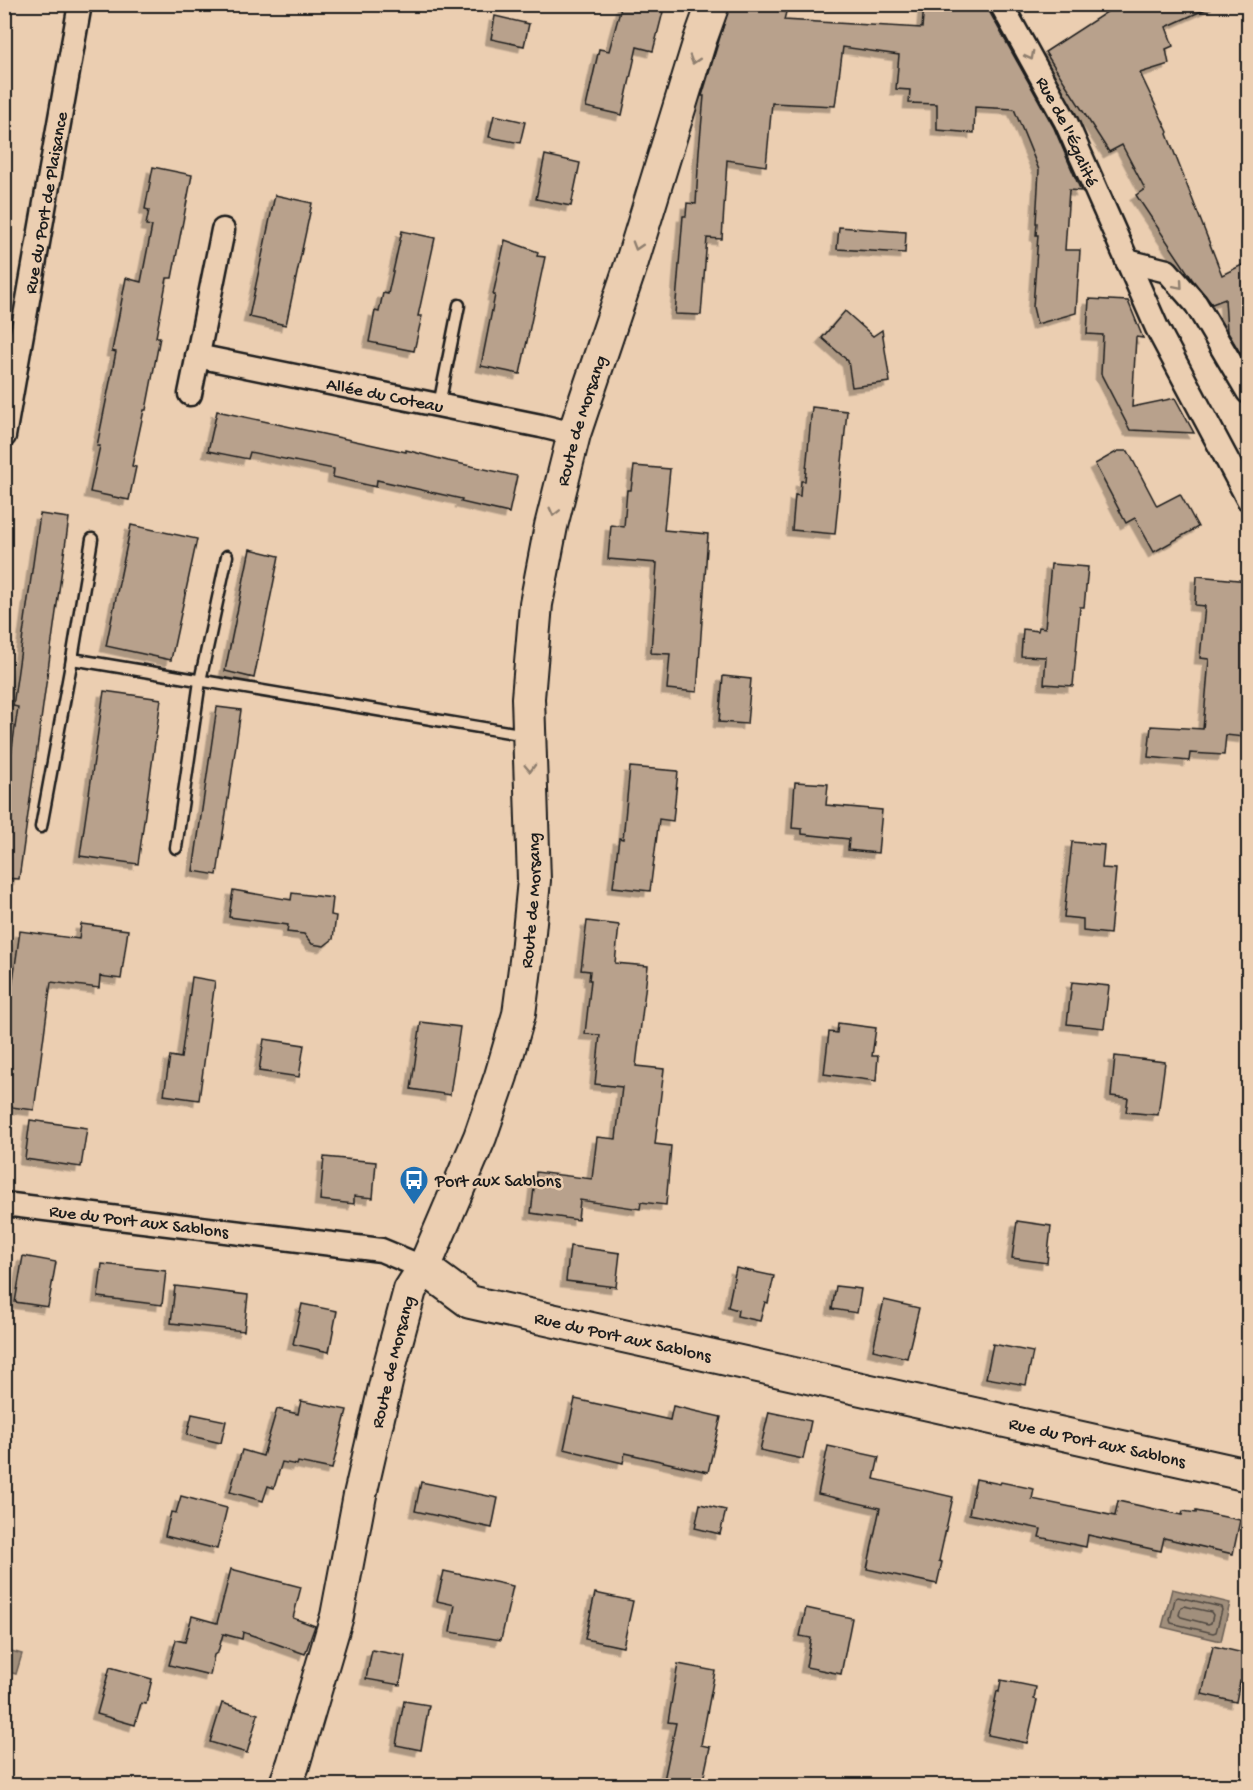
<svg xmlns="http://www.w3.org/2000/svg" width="1253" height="1790" font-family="'Gochi Hand',sans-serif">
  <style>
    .water { fill: #a18f7c; stroke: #6c6156; stroke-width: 1.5 }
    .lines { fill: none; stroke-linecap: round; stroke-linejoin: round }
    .shore { stroke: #514a42; stroke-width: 1.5 }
    .building { fill: #b8a18c; stroke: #1c1c1c; stroke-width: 1.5; filter: url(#shadow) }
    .lane-casing { stroke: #1c1c1c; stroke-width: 15 }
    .street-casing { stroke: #1c1c1c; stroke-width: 27 }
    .secondary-casing { stroke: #1c1c1c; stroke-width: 36 }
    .lane { stroke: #ebceb1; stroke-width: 10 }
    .street { stroke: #ebceb1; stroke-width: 22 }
    .secondary { stroke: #ebceb1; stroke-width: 32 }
    .oneway { stroke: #8e7e6e }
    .labels { text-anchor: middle; stroke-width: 5; stroke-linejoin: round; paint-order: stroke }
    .street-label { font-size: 18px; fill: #1c1c1c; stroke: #ebceb1 }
    .poi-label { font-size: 18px; fill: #1c1c1c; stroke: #ebceb1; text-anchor: start }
  </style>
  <defs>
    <filter id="shadow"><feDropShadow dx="-5.5" dy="5.5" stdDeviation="0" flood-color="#0004"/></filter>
  </defs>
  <rect width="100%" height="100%" fill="#ebceb1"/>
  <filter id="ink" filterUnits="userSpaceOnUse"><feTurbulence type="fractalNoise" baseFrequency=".0167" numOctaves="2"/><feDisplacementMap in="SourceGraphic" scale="12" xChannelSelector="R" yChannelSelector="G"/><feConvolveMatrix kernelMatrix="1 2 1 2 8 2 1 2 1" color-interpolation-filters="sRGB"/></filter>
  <g filter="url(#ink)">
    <g class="water">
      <path d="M1172,1589L1230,1603L1221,1641L1162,1627Z"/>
      <path d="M4,1649L22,1654L16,1674L5,1671Z"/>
    </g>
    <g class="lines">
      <g class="shore">
        <path d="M1178,1597L1221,1607L1222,1610L1216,1632L1213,1633L1171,1623L1170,1620L1175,1599Z"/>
        <path d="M1184,1606L1211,1612L1213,1615L1211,1623L1208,1624L1181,1617L1179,1615L1181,1607Z"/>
      </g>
    </g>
    <g class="building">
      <path d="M622,4H662L661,11L663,12L653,51L637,47L622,115L586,107L599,49L609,51Z"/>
      <path d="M730,4H788L784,20L922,28L924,4H988L989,11L1054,128L1081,191L1069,190L1065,250H1080L1076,313L1037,324L1033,307L1038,235H1036L1037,223H1036L1039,170L1014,109L975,107L974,133L937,130V104L909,103L910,90L896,89L899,55L843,47L835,106L772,103L766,166L727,160L722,239L707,238L701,315L675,314L683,216H686L687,203L696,204L699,151L704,96H702Z"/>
      <path d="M1119,4H1217L1166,27L1173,46L1166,49L1169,64L1140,73L1168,132L1167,134L1222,275L1248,262V366L1227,331L1225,299L1212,304L1192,279L1136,195L1145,189L1122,145L1109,152L1045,52Z"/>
      <path d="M495,16L529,24L524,46L491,39Z"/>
      <path d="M494,115L525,122L520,143L489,137Z"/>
      <path d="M545,155L580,163L571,206L536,199Z"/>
      <path d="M153,167L192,175L172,278H167L156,337H160L146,410H144L132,466L136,467L129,500L90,492L100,446H97L116,352L112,351L126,278L141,282L152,226L146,225L149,210L145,209Z"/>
      <path d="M275,195L312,203L286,325L249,317Z"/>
      <path d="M839,227L906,232L905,253L837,249Z"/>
      <path d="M402,231L435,238L418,316H422L414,351L369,342L375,311L379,312L383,293L388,294Z"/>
      <path d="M505,240L538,252L537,256L545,257L520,374L481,366L495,295H493Z"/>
      <path d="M1089,299L1128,301L1143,338L1136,337L1132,407L1175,398L1194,433L1130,430L1101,374L1103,335L1087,334Z"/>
      <path d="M845,311L873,336L882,330L890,382L852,387L848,361L822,338Z"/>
      <path d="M812,407L847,411L835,534L792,530L795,495L800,496L801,481H805Z"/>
      <path d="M217,411L406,452V450L448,461L517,476L509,513L461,502L462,499L377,480L376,487L333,477L334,469L250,452L248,459L208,451Z"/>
      <path d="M1118,451H1128L1157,506L1180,494L1198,527L1154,552L1135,518L1126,523L1095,464Z"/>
      <path d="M634,466L670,469L664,530L708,534L697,692L667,689L670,654L651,653L657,563L608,559L611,525L624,527L627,490H631Z"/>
      <path d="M40,514L69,518L19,879L4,878V803L18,707L13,706Z"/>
      <path d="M131,525L197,539L171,660L106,646Z"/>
      <path d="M250,549L279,556L254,678L225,671Z"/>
      <path d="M1051,564L1088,567L1084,607H1080L1073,686L1044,684L1046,657L1021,656L1023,629L1038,631L1039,627L1045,628Z"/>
      <path d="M1197,576L1248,581V689L1244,737L1226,735L1224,755L1190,753L1189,761L1148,757L1151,726L1203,729L1209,659L1200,658L1205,606L1195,605Z"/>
      <path d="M723,676L751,679L747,724L719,722Z"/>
      <path d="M104,691L161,699L138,864L80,856Z"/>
      <path d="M217,707L241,710L217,875L193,871Z"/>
      <path d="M630,767L678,771L673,821L659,819L650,891L613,887L619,838L623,839Z"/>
      <path d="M795,782L828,784L826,805L882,810L878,853L848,850L849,839L802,834V829L792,828Z"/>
      <path d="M1072,842L1104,845L1102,868L1116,869L1110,934L1083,931V919L1064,917Z"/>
      <path d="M233,890L291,900L292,893L333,898L331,915L336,916L333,939L324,946L312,944L304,934L287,932L288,925L229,917Z"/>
      <path d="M587,921L619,925L615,963L648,966L636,1066L664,1069L655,1144L671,1146L666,1205L641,1202L640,1209L580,1200L578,1220L531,1213L536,1172L592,1179L597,1137L616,1139L622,1087L595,1084L600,1035L585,1034L591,980H589L590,971L581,970Z"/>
      <path d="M81,924L128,930L121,979L100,976L99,988L51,982L34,1110L4,1106V1044L20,931L79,939Z"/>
      <path d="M192,977L215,981L199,1100L164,1095L170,1056L181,1058Z"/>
      <path d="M1072,982L1109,986L1104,1028L1067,1024Z"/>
      <path d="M421,1022L460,1027L450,1095L411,1089Z"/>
      <path d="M838,1023L876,1028L872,1056H878L876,1081L824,1074L829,1032L837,1033Z"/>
      <path d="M264,1039L304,1045L299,1077L259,1071Z"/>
      <path d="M1115,1056L1165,1062L1158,1115L1126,1112L1128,1098L1111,1096Z"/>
      <path d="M30,1120L87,1128L81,1167L25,1159Z"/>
      <path d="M324,1157L376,1162L373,1198L354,1196V1204L320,1200Z"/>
      <path d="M1017,1221L1051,1226L1047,1263L1012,1258Z"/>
      <path d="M570,1246L620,1253L616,1287L566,1281Z"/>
      <path d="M23,1256L56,1262L48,1307L15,1302Z"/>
      <path d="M102,1264L166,1271L162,1305L98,1297Z"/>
      <path d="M736,1268L774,1276L768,1303L765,1302L760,1321L737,1316L738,1310L728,1307Z"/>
      <path d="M175,1286L248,1295L244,1331L171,1323Z"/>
      <path d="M836,1286L861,1289L857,1313L832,1309Z"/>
      <path d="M884,1300L919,1308L907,1358L873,1350Z"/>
      <path d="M302,1304L337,1311L329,1352L293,1344Z"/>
      <path d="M993,1344L1033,1352L1026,1385L986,1378Z"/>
      <path d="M575,1399L670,1420L673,1406L721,1417L708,1472L625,1453L623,1463L564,1449Z"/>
      <path d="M301,1401L347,1410L332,1469L298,1462L297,1465L282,1462L274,1488L268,1486L263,1501L230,1492L242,1450L263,1456L277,1409L298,1414Z"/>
      <path d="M769,1412L811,1421L803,1459L760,1450Z"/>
      <path d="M192,1414L226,1421L221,1443L187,1435Z"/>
      <path d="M828,1446L879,1457L874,1479L953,1497L939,1561L942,1562L937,1584L867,1569L880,1508L818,1494Z"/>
      <path d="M976,1479L1000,1484L1001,1482L1034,1489L1032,1499L1115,1516L1118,1501L1182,1515L1183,1511L1196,1513V1511L1240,1520L1233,1554L1164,1538L1161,1551L1088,1535L1086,1547L1039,1537L1041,1529L969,1514Z"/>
      <path d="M421,1482L498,1498L492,1528L415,1511Z"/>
      <path d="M181,1496L227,1508L217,1549L165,1536L171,1512L176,1513Z"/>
      <path d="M700,1504L726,1510L720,1534L695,1528Z"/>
      <path d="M231,1569L301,1587L293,1618L315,1626L305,1654L243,1632L242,1639L223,1634L218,1652L214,1655L210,1675L169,1665L176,1640L185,1642L192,1616L217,1623Z"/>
      <path d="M444,1571L513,1586L501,1640L450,1632L455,1605L437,1601Z"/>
      <path d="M595,1593L633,1601L623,1647L585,1639Z"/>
      <path d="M806,1608L852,1618L841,1674L806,1667L811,1638L800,1636Z"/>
      <path d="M1213,1646L1248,1654V1682L1240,1681L1236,1702L1202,1694Z"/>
      <path d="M372,1650L405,1656L400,1685L366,1679Z"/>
      <path d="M678,1664L715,1671L701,1745L710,1747L702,1785H663L676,1723L668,1722Z"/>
      <path d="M110,1667L152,1679L146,1704L141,1703L135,1725L97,1714Z"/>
      <path d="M1001,1680L1036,1687L1034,1699L1037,1700L1027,1743L988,1735L997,1691L999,1692Z"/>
      <path d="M404,1701L429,1705L421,1750L396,1745Z"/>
      <path d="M222,1703L258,1714L247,1753L210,1742Z"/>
    </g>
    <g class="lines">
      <g class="lane-casing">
        <g id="lane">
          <path d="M439,405L459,305"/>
          <path d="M92,539L72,659L526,735"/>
          <path d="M41,827L72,659"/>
          <path d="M176,848L200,681L227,556"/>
        </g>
      </g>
      <g class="street-casing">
        <g id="street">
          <path id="s1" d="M1001,4L1066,122L1157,328L1248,499"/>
          <path d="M1127,261L1167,271L1196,304L1248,392"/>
          <path id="s2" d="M197,356L541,426L574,434"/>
          <path d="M190,394L223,230"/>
          <path id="s3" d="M4,436L80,4"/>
          <path id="s4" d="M4,1204L381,1250L424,1268"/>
        </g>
      </g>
      <g class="secondary-casing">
        <g id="secondary">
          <path id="s5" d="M424,1268L470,1302L1248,1475"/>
          <path id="s6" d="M285,1786L293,1765L337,1616L360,1495L391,1361L410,1290L424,1268L480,1137L501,1076L519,1014L527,953L534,880L528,698L536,604L551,526L574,434L631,265L700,40L713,4"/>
        </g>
      </g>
      <use href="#lane" class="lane"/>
      <use href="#street" class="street"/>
      <use href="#secondary" class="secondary"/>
    </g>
    <defs><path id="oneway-chevron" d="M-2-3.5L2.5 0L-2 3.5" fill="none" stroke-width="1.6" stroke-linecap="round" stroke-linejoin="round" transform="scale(1.5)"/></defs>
    <g class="oneway">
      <use href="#oneway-chevron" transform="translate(1030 56) rotate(62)"/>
      <use href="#oneway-chevron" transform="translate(694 60) rotate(107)"/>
      <use href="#oneway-chevron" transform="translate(637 246) rotate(107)"/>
      <use href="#oneway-chevron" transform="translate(1179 285) rotate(49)"/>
      <use href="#oneway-chevron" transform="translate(554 512) rotate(104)"/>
      <use href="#oneway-chevron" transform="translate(530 768) rotate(88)"/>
    </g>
  </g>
  <defs>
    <g id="bus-pin" transform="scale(1.5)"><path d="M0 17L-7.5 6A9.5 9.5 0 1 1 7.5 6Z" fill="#1f6fb2" stroke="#ebceb1"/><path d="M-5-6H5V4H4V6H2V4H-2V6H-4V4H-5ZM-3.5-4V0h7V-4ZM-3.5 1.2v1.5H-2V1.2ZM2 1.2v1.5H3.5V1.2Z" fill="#fff"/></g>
  </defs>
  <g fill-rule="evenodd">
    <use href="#bus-pin" x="414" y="1180"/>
  </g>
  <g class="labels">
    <g class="street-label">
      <text dy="6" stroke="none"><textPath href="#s1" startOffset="144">Rue de l'Égalité</textPath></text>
      <text dy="6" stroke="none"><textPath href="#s3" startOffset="237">Rue du Port de Plaisance</textPath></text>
      <text dy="6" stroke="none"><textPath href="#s2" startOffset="192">Allée du Coteau</textPath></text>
      <text dy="6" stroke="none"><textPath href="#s6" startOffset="1410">Route de Morsang</textPath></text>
      <text dy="6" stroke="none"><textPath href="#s6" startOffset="924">Route de Morsang</textPath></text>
      <text dy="6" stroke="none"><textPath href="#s4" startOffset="136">Rue du Port aux Sablons</textPath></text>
      <text dy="6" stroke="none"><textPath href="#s5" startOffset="214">Rue du Port aux Sablons</textPath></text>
      <text dy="6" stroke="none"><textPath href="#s6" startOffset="438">Route de Morsang</textPath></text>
      <text dy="6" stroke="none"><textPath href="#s5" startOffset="700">Rue du Port aux Sablons</textPath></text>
    </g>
    <g class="poi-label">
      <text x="435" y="1186">Port aux Sablons</text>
    </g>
  </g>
  <rect width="1253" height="1790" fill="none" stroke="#ebceb1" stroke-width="24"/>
  <rect x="12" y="12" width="1229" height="1766" fill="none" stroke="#1c1c1c" stroke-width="2" filter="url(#ink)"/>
</svg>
